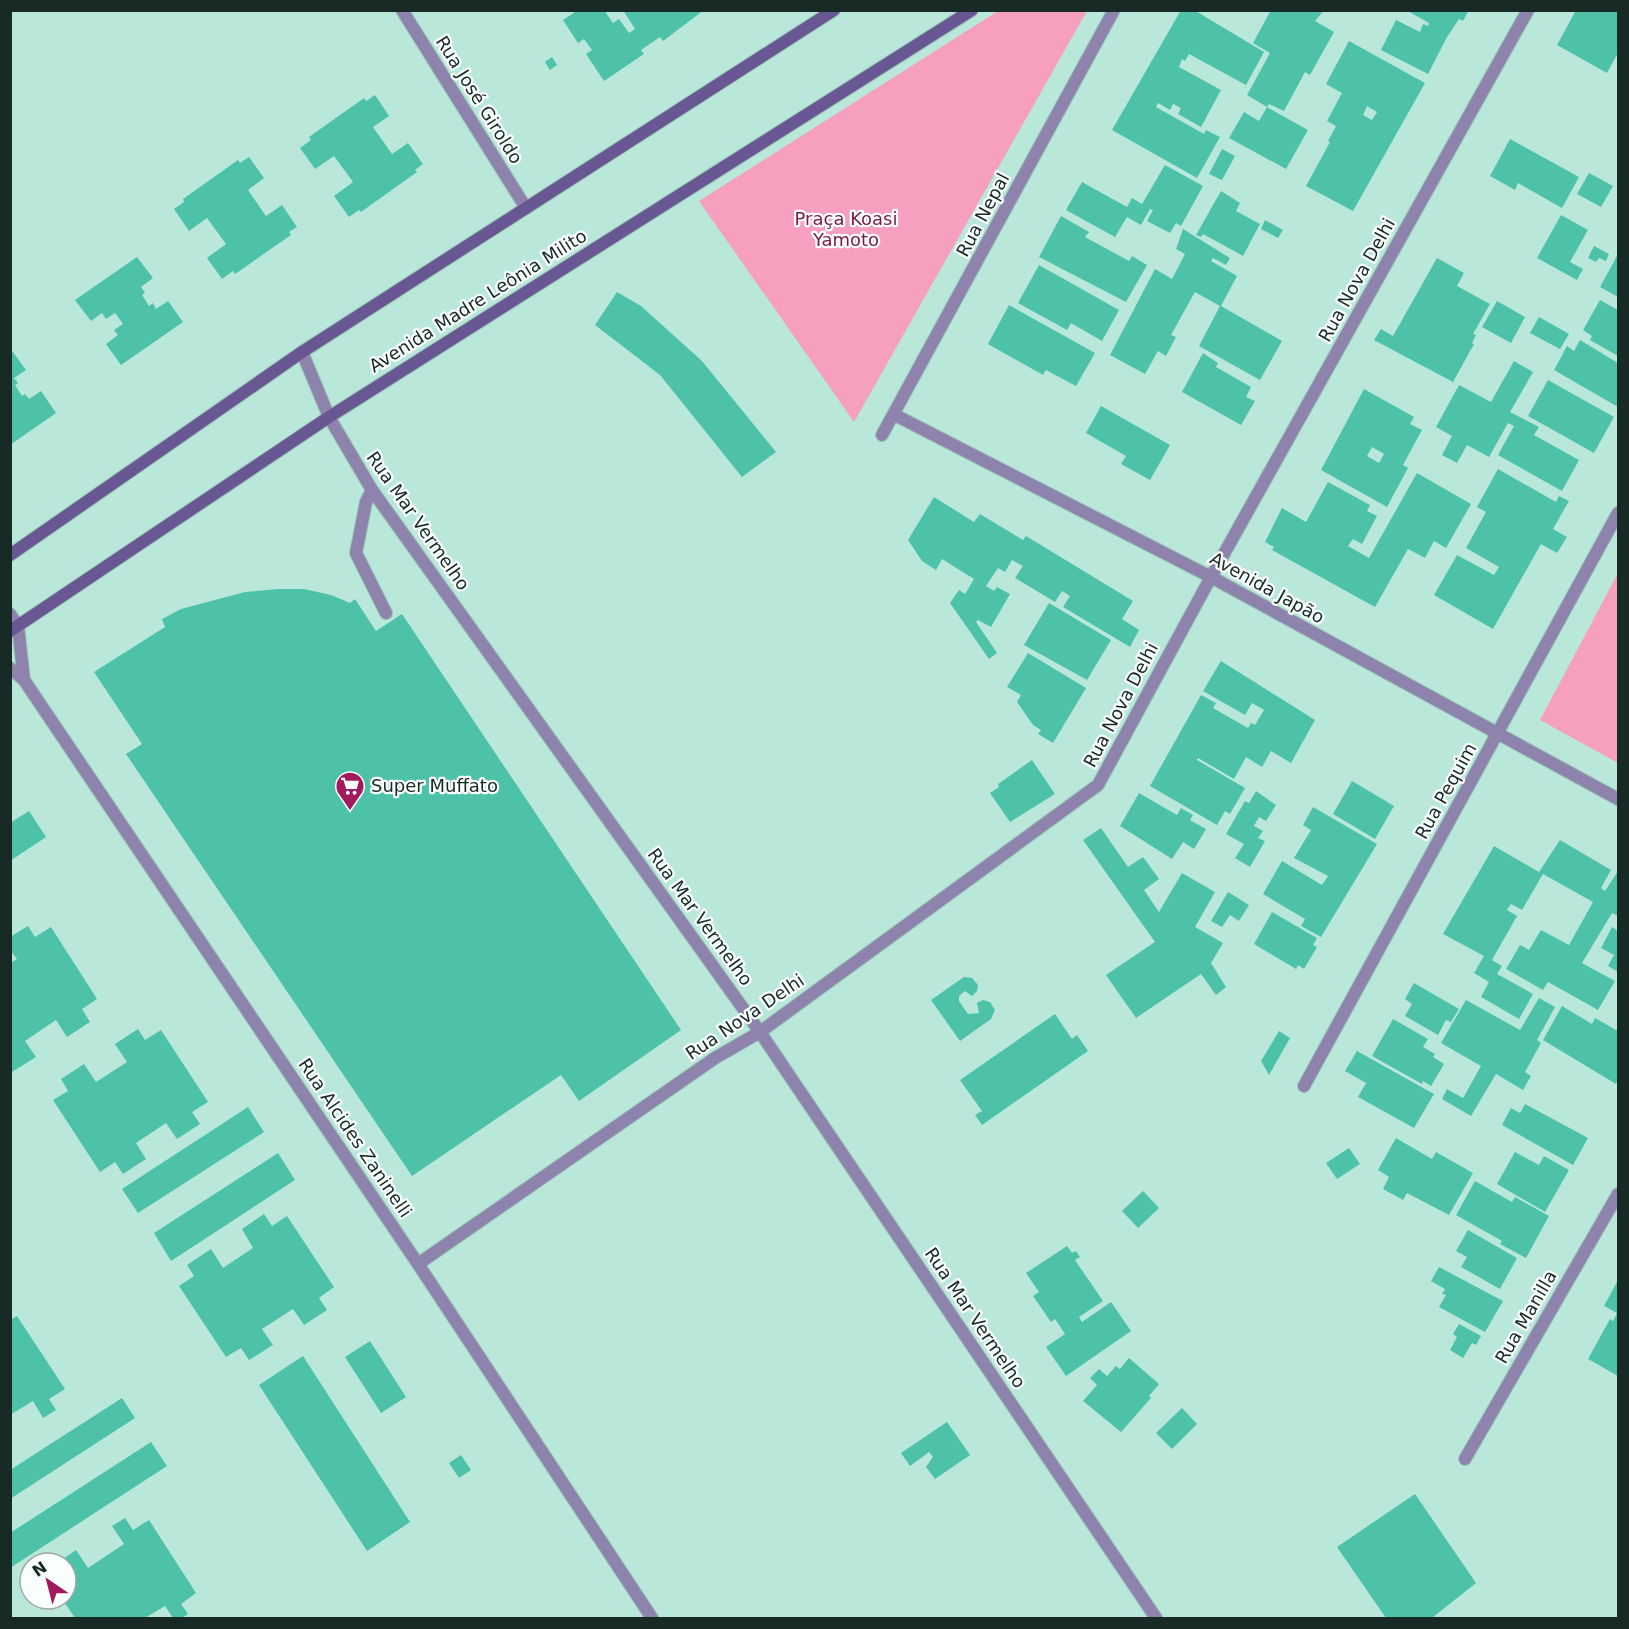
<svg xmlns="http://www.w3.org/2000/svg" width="1629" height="1629" font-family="'DejaVu Sans',sans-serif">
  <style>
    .green { fill: #f69fbf }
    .building { fill: #4ec2a9; fill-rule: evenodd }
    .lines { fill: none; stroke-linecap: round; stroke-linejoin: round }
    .service-casing { stroke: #99c2b7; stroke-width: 14 }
    .minor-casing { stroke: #99c2b7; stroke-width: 14 }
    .secondary-casing { stroke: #99c2b7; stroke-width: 14 }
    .service { stroke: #8d83ac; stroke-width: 12 }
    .minor { stroke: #8d83ac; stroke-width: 12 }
    .secondary { stroke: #685792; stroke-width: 12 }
    .labels { text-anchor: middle; stroke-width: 4.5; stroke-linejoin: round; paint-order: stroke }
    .street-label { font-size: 18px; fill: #182a26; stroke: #fafffd }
    .park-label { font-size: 18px; fill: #791a47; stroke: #fafffd }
    .poi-label { font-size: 18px; fill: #182a26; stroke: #fafffd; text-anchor: start }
  </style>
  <rect width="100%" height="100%" fill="#b9e8db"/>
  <g class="green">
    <path d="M998,11H1087L854,422L699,201Z"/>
    <path d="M1618,573V763L1540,720Z"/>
  </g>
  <g class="building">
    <path d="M578,10H604L613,23L619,19L629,33L635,29L623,10H704L663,41L660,37L641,50L644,54L604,81L586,54L592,50L584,39L578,43L563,20Z"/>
    <path d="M1181,10H1194L1264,52L1246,85L1189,54L1185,61L1182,59L1179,67L1221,90L1201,127L1178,114L1181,108L1173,104L1170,110L1158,103L1156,107L1204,134L1206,130L1220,137L1197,178L1112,130Z"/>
    <path d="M1271,10H1324L1315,21L1334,32L1310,75L1305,72L1284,111L1269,104L1267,107L1247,95L1270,53L1253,43Z"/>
    <path d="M1406,10H1469L1463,21L1459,19L1447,37L1428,74L1381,50L1396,20L1420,32L1423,24L1428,26L1429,23Z"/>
    <path d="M1576,10H1618V53L1607,73L1557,45Z"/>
    <path d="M1349,41L1425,83L1353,211L1306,186L1330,142L1328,141L1336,126L1327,121L1342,93L1326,84ZM1367,106L1377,112L1372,120L1363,115Z"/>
    <path d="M552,57L557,65L550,70L545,62Z"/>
    <path d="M375,95L389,116L373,127L392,154L408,143L423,164L415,170L417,172L361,212L359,210L349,217L334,196L353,182L334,156L315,169L300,148L311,140L309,137L364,98L366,101Z"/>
    <path d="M1267,107L1308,130L1286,169L1229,138L1244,112L1259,121Z"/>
    <path d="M1510,139L1579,177L1562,208L1518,183L1515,190L1490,176Z"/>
    <path d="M1222,149L1235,156L1222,180L1209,174Z"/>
    <path d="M249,157L264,178L248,190L266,216L282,205L297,227L289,232L291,235L235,274L233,271L222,279L207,258L226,244L207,218L189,231L174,209L184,202L183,199L238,160L240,163Z"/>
    <path d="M1165,165L1203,186L1181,226L1176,223L1170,233L1147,221L1153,210L1150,209L1141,225L1127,217L1115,237L1066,210L1082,182L1127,207L1132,198L1142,204Z"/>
    <path d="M1589,173L1613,186L1601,207L1577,194Z"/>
    <path d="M1221,191L1240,203L1236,211L1260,224L1243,256L1203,234L1201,237L1196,235Z"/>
    <path d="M1561,215L1588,230L1570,262L1583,269L1577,280L1537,258Z"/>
    <path d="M1061,216L1089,232L1085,237L1129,261L1132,256L1147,265L1126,302L1039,257Z"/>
    <path d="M1265,220L1283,230L1278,238L1261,229Z"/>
    <path d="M1183,229L1230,258L1226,265L1213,258L1211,261L1237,276L1221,306L1282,341L1260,380L1199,346L1220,306L1195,292L1171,335L1176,337L1166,356L1158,351L1145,374L1110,355L1155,269L1172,279L1185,254L1176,249Z"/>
    <path d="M1594,246L1609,254L1606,261L1599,258L1596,262L1588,258Z"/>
    <path d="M1618,254V297L1600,287Z"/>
    <path d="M137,257L153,278L141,287L145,293L142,295L149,306L153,303L156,309L168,301L183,322L121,365L106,344L118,335L114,330L123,324L115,313L106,319L102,313L91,321L75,300Z"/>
    <path d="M1437,258L1464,273L1457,286L1490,304L1473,334L1476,335L1472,343L1474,344L1453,382L1374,340L1381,329L1393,336Z"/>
    <path d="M1039,265L1119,310L1102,341L1071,323L1067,330L1018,303Z"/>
    <path d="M617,292L641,306L702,361L776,452L742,477L660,375L595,325Z"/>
    <path d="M1600,300L1618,310V356L1590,340L1592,336L1583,330Z"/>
    <path d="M1497,301L1525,317L1511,343L1482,327Z"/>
    <path d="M1009,305L1095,353L1076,386L1046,370L1043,375L988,344Z"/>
    <path d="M1539,317L1569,334L1560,349L1530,333Z"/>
    <path d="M1580,340L1618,363V407L1554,370L1567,346L1574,351Z"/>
    <path d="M10,348L26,370L14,378L18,383L15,385L22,396L25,394L29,399L41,391L56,413L10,445Z"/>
    <path d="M1203,353L1218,363L1216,367L1251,387L1246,397L1255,401L1241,425L1182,392Z"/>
    <path d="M1514,361L1533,372L1510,412L1539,427L1534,435L1579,460L1562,491L1498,455L1514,426L1508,423L1489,457L1467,445L1457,463L1442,455L1452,436L1436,427L1459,385L1491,402Z"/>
    <path d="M1548,380L1614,417L1594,453L1528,416Z"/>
    <path d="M1364,389L1414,417L1410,424L1422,430L1403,465L1408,468L1387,507L1321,470ZM1372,447L1384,454L1379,463L1367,456Z"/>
    <path d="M1101,406L1170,445L1150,480L1121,464L1126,456L1086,433Z"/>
    <path d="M1498,469L1556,502L1559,496L1569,501L1553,529L1567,537L1557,553L1541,544L1493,629L1434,595L1457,555L1494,575L1499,567L1466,548L1486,512L1477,507Z"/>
    <path d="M1417,473L1471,504L1446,548L1434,541L1425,558L1408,549L1375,607L1272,550L1274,547L1265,542L1282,508L1306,522L1328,482L1370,505L1367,511L1377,516L1362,544L1353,539L1348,546L1369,558Z"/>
    <path d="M934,497L974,522L980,514L1023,540L1026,536L1133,601L1122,619L1139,630L1130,647L1063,607L1070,596L1062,591L1055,602L1015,578L1023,566L1012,560L1005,572L998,568L986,586L994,591L997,587L1010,594L991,627L978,620L976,622L997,653L989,659L950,603L959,590L965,594L974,579L942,559L936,570L922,561L908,540Z"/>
    <path d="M278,589H304L331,595L350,603L355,599L376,631L402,614L681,1030L579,1101L561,1075L412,1176L126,754L142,744L94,672L165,627L162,619L181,609L245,592Z"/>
    <path d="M1049,603L1111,640L1087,680L1024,645Z"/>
    <path d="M1028,653L1086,688L1053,743L1038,734L1041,730L1033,725L1017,702L1021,695L1007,687Z"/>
    <path d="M1221,661L1315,720L1291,763L1271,751L1262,767L1246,757L1234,779L1198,758L1197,760L1245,788L1230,814L1225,811L1217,825L1150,786L1201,695L1216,703L1213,708L1248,728L1251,723L1255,725L1264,710L1252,703L1245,715L1203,691Z"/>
    <path d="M1032,760L1055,794L1010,822L990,793L999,787L998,784Z"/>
    <path d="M1352,781L1394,806L1375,839L1333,814Z"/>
    <path d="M1256,791L1276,805L1266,821L1259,817L1254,826L1263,831L1258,838L1265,841L1250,867L1235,858L1244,844L1226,834L1245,801L1249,803Z"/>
    <path d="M1139,793L1177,815L1181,808L1193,815L1190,820L1206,829L1194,849L1183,842L1172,859L1120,826Z"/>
    <path d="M1313,807L1377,844L1321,937L1301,926L1305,919L1263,894L1282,861L1322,885L1328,876L1294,858L1311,830L1303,825Z"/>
    <path d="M29,811L46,837L10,861V823Z"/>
    <path d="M1101,828L1128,867L1143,857L1159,879L1144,890L1159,912L1182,873L1215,892L1195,927L1223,943L1211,963L1226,987L1216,995L1201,974L1136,1018L1106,975L1155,942L1083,840Z"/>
    <path d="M1560,840L1611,870L1601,888L1605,891L1618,871V916L1612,913L1582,963L1615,981L1598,1010L1548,982L1543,990L1506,969L1520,945L1529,950L1541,930L1569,945L1593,902L1543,874L1522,910L1511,904L1507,910L1517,916L1492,960L1502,966L1497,974L1533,994L1519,1019L1481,997L1489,982L1474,973L1484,956L1443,934L1494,846L1539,872Z"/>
    <path d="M1228,892L1249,905L1239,921L1230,915L1222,927L1211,921Z"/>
    <path d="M1272,912L1317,938L1313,945L1317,947L1304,969L1298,965L1296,969L1254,944Z"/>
    <path d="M28,926L35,937L51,927L97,999L82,1009L90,1022L67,1037L56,1020L25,1041L36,1057L12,1072L10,963L17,959L10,950V937Z"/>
    <path d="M1612,927L1618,931V972L1608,966L1614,955L1601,948Z"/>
    <path d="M964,977L972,978L978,985L977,991L972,996L965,991L959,996V1001L968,1014L979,1013L977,1003L983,1000L990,1002L995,1010L991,1019L960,1041L931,1000Z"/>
    <path d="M1414,983L1459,1009L1451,1022L1446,1020L1438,1035L1405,1016L1412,1004L1405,999Z"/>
    <path d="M1539,998L1555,1007L1537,1040L1541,1043L1525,1072L1531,1076L1523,1090L1496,1074L1471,1116L1442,1099L1447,1089L1463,1098L1481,1066L1441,1043L1466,1000L1520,1030Z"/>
    <path d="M1562,1006L1592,1024L1595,1018L1618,1031V1079L1616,1084L1543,1040Z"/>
    <path d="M1055,1014L1072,1039L1077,1035L1088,1051L982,1125L975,1115L982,1111L960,1080Z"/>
    <path d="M1393,1019L1428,1039L1423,1047L1435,1054L1433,1057L1444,1064L1431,1086L1423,1081L1422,1084L1372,1056Z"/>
    <path d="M138,1029L145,1040L161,1030L208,1102L192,1112L200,1124L177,1139L166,1123L136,1143L146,1159L123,1174L115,1162L100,1172L53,1100L68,1091L61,1079L84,1064L96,1082L127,1062L115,1044Z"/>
    <path d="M1279,1031L1290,1038L1269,1075L1261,1061Z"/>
    <path d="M1357,1051L1434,1094L1414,1128L1358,1097L1366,1083L1345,1071Z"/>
    <path d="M1525,1104L1588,1138L1573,1165L1502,1125L1511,1108L1520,1113Z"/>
    <path d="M248,1107L264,1132L138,1213L122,1189Z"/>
    <path d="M1396,1138L1432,1159L1436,1152L1473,1173L1449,1215L1407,1193L1403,1200L1383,1189L1389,1177L1378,1170Z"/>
    <path d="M1349,1148L1360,1164L1337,1179L1326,1163Z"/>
    <path d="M1515,1152L1539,1165L1544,1156L1569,1170L1545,1212L1497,1184Z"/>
    <path d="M278,1153L295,1180L171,1261L154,1233Z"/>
    <path d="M1475,1181L1512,1202L1515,1197L1549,1216L1526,1258L1500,1244L1502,1241L1456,1215Z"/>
    <path d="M1143,1191L1159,1208L1138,1228L1122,1211Z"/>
    <path d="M264,1214L272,1226L287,1216L334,1287L319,1298L327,1310L304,1325L293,1309L262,1329L273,1345L249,1360L241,1348L226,1357L179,1286L194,1276L187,1265L211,1249L223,1268L253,1248L242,1229Z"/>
    <path d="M1468,1230L1517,1258L1500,1289L1461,1267L1467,1257L1456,1251Z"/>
    <path d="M1067,1246L1072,1253L1076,1251L1080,1257L1075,1260L1103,1301L1079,1317L1082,1322L1111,1302L1131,1331L1066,1376L1046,1347L1065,1334L1055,1319L1051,1322L1033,1296L1039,1292L1026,1273Z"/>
    <path d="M1439,1267L1503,1301L1485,1332L1439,1307L1446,1295L1442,1294L1445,1289L1431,1281Z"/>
    <path d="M1618,1280V1376L1588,1359L1610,1319L1613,1321L1617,1313L1604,1306Z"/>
    <path d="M17,1316L65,1389L49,1399L56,1410L43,1418L33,1401L10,1415V1320Z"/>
    <path d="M1459,1324L1481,1336L1476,1345L1472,1343L1463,1358L1450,1350L1457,1337L1453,1334Z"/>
    <path d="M370,1341L406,1397L381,1413L345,1357Z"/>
    <path d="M303,1356L410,1522L367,1551L259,1385Z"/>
    <path d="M1129,1358L1159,1384L1149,1396L1151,1398L1121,1432L1083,1401L1097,1385L1090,1378L1099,1369L1107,1376L1116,1366L1120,1369Z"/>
    <path d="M122,1398L135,1418L10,1499V1470Z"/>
    <path d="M1182,1408L1197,1424L1172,1449L1156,1433Z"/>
    <path d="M947,1422L970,1455L935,1479L926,1467L933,1457L929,1452L910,1466L901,1453Z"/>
    <path d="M151,1442L167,1466L10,1568V1533Z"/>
    <path d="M461,1455L471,1470L459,1478L449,1463Z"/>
    <path d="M1415,1494L1476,1583L1432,1618H1386L1337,1547Z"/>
    <path d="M125,1518L133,1530L149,1520L196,1593L181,1604L188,1614L182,1618H173L165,1606L145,1618H75L62,1599H66V1574L71,1571L63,1559L76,1550L88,1568L124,1544L112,1526Z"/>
  </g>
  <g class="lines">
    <g class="service-casing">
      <path id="service" d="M372,490L366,502L356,553L386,613"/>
    </g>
    <g class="minor-casing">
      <g id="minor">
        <path d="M402,10L526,208"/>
        <path d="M302,352L329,417L372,490L760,1032L1156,1618"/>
        <path d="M895,415L1211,577L1618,799"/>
        <path d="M882,435L1114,10"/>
        <path d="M10,614L18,626L24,680"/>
        <path d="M10,668L24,680L418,1264L652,1618"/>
        <path d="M1304,1086L1618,513"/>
        <path d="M418,1264L715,1058L760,1032L1098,785L1211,577L1528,10"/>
        <path d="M1465,1459L1618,1194"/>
      </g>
    </g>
    <g class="secondary-casing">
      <g id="secondary">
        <path d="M10,555L302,352L834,10"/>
        <path d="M10,631L329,417L972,10"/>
      </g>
    </g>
    <use href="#service" class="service"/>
    <use href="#minor" class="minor"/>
    <use href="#secondary" class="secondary"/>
  </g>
  <defs>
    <g id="supermarket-pin" transform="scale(1.5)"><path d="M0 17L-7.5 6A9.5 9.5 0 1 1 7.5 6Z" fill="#a3185f" stroke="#fafffd"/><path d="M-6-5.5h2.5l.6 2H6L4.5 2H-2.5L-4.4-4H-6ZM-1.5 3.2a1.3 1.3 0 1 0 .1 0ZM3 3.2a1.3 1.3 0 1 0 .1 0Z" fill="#fff"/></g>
  </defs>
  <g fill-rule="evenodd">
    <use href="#supermarket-pin" x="350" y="786"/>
  </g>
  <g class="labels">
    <g class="street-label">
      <text transform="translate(479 100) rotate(58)" y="6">Rua José Giroldo</text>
      <text transform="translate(983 215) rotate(-62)" y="6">Rua Nepal</text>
      <text transform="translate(1357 280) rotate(-61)" y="6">Rua Nova Delhi</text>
      <text transform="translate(478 301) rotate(-32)" y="6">Avenida Madre Leônia Milito</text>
      <text transform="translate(418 521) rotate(55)" y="6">Rua Mar Vermelho</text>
      <text transform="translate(1267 588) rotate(29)" y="6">Avenida Japão</text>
      <text transform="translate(1121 705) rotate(-62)" y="6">Rua Nova Delhi</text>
      <text transform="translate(1446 791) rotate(-61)" y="6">Rua Pequim</text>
      <text transform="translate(700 917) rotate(54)" y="6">Rua Mar Vermelho</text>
      <text transform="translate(745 1017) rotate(-34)" y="6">Rua Nova Delhi</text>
      <text transform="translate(355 1138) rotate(56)" y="6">Rua Alcides Zaninelli</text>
      <text transform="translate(1526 1317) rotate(-60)" y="6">Rua Manilla</text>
      <text transform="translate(975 1318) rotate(56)" y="6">Rua Mar Vermelho</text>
    </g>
    <g class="park-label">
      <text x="846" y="225">Praça Koasi<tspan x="846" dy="21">Yamoto</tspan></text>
    </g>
    <g class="poi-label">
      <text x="371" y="792">Super Muffato</text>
    </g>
  </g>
  <rect width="1629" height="1629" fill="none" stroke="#182a26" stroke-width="24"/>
  <g transform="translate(48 1581) rotate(325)"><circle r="28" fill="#fafffd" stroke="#a0aaa7" stroke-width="1.5"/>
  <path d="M0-4.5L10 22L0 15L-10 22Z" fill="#a3185f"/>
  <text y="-9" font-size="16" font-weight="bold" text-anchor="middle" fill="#182a26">N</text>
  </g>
</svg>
